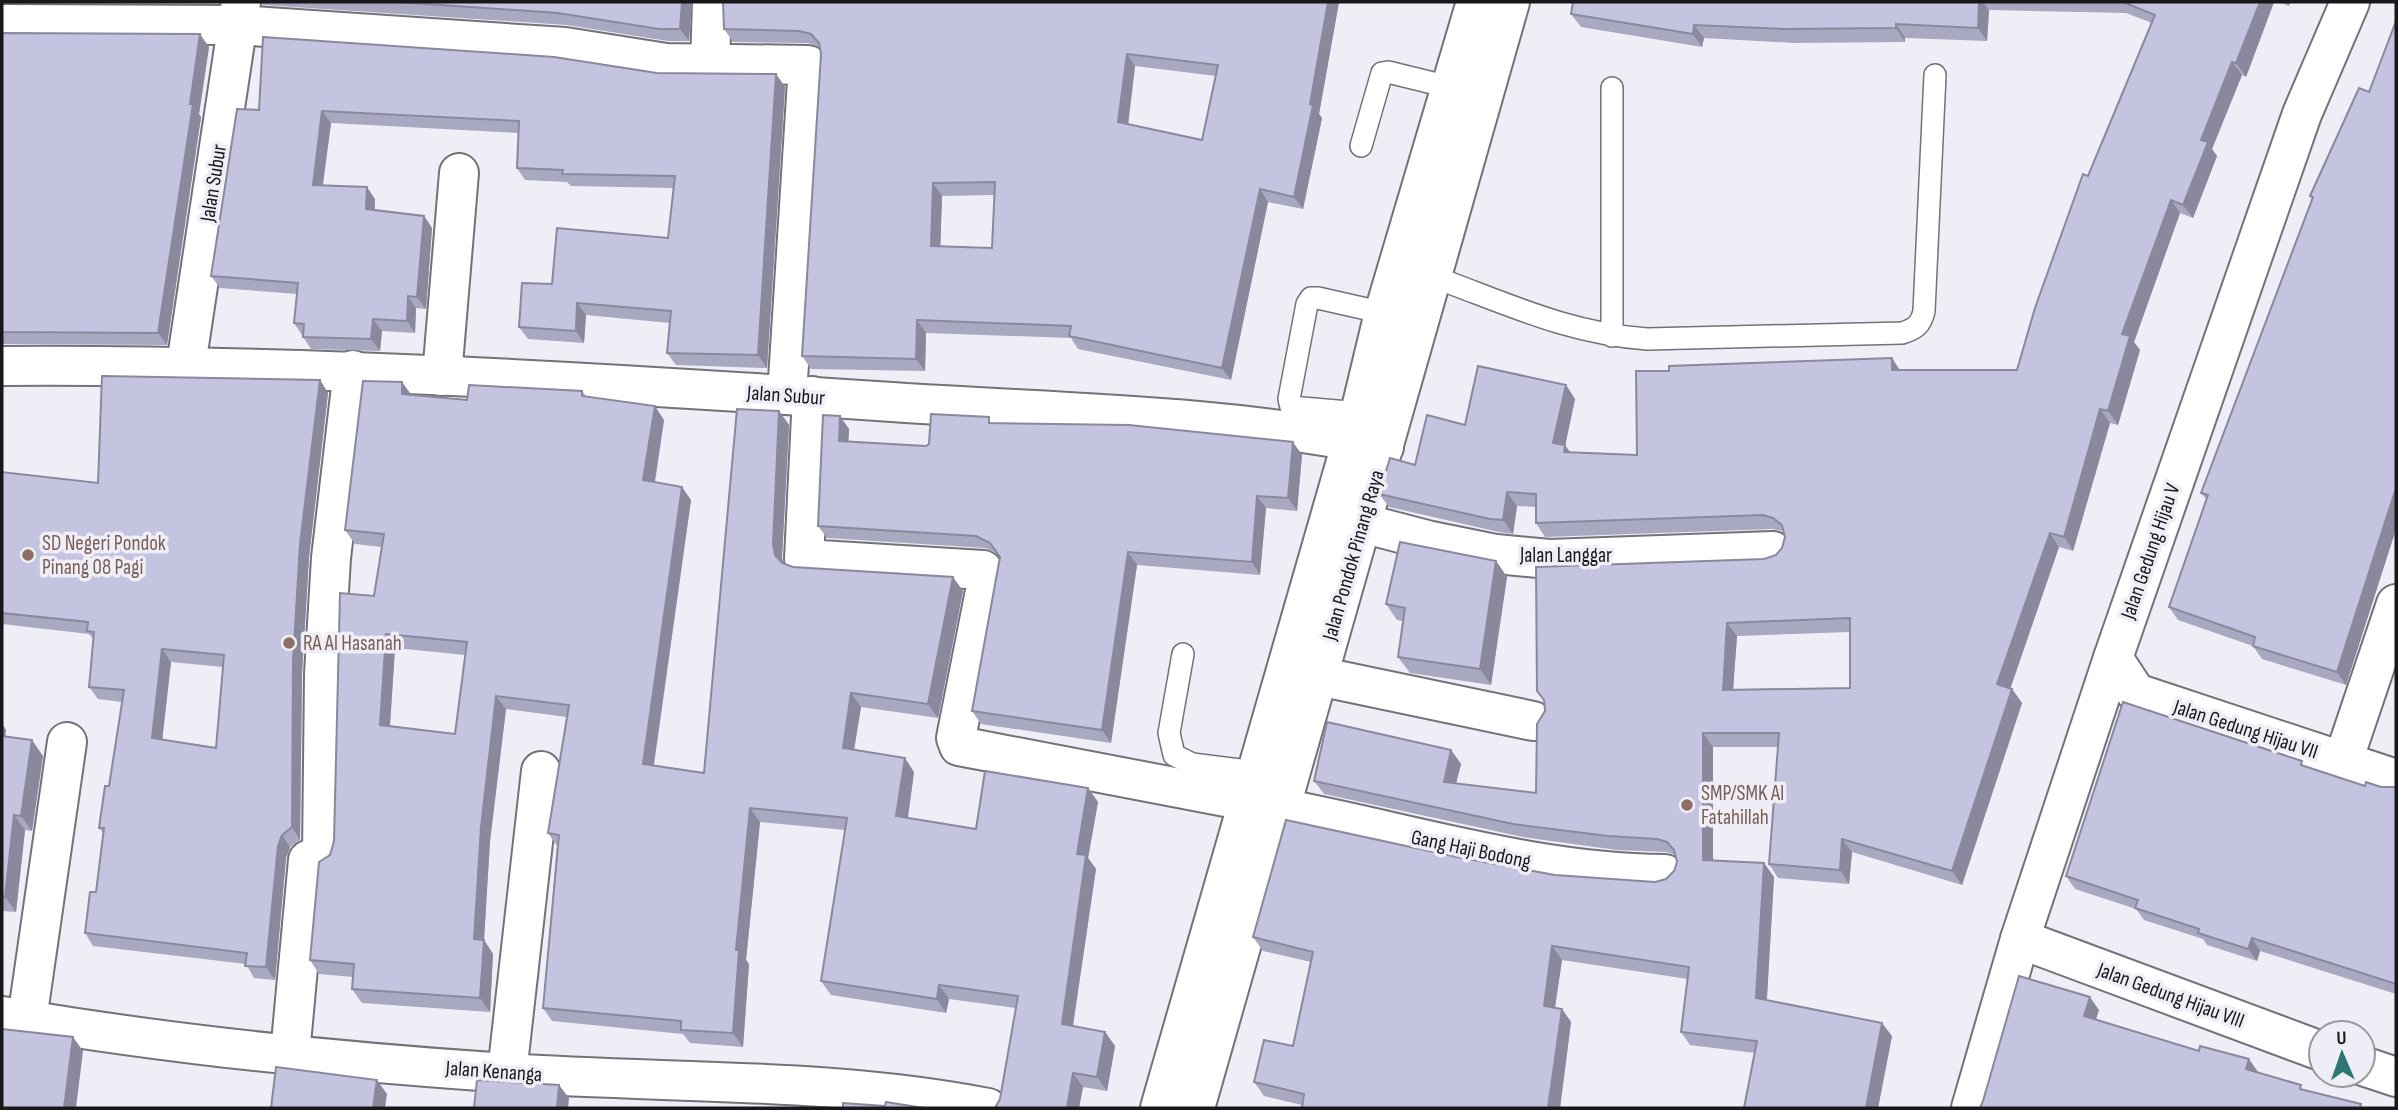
<svg xmlns="http://www.w3.org/2000/svg" width="2398" height="1110" font-family="'Sofia Sans Condensed',sans-serif">
  <style>
    .lines { fill: none; stroke-linecap: round; stroke-linejoin: round }
    .service-casing { stroke: #727279; stroke-width: 24 }
    .minor-casing { stroke: #727279; stroke-width: 42 }
    .secondary-casing { stroke: #727279; stroke-width: 42 }
    .service { stroke: #fff; stroke-width: 21 }
    .minor { stroke: #fff; stroke-width: 38 }
    .secondary { stroke: #fff; stroke-width: 38 }
    .wall { fill: #a9a8c1; fill-rule: evenodd }
    .shaded-wall { fill: #89889d }
    .building { fill: #c4c3e0; stroke: #89889d; stroke-width: 2; fill-rule: evenodd }
    .education-dot { fill: #8d6e63; stroke: #efeef7; stroke-width: 2.5 }
    .labels { text-anchor: middle; stroke-width: 7; stroke-linejoin: round; paint-order: stroke }
    .street-label { font-size: 21px; fill: #18181b; stroke: #efeef7 }
    .education-label { font-size: 21px; fill: #785e54; stroke: #efeef7; text-anchor: start }
  </style>
  <rect width="100%" height="100%" fill="#efeef7"/>
  <g class="lines">
    <g class="service-casing">
      <g id="service">
        <path d="M1361,146L1382,73L1388,72L1449,87"/>
        <path d="M1431,276C1506,303 1566,333 1647,339L1902,333C1915,329 1921,325 1924,311L1935,75"/>
        <path d="M1612,336V88"/>
        <path d="M1360,413L1291,407L1289,399L1307,304L1311,298H1318L1384,313"/>
        <path d="M1183,654L1169,733L1174,755L1192,764L1256,772"/>
      </g>
    </g>
    <g class="minor-casing">
      <g id="minor">
        <path d="M2,24L237,25L565,47L666,63L808,65L787,395"/>
        <path d="M710,65L712,2"/>
        <path d="M186,365L241,2"/>
        <path d="M2,366C299,364 596,382 892,402C1056,413 1223,414 1384,447"/>
        <path d="M442,376L459,173"/>
        <path d="M812,396L804,559L983,570L988,576L956,738L959,746L1247,801"/>
        <path d="M1362,523L1427,540L1496,554L1549,559L1773,551"/>
        <path d="M2113,658L2136,693L2396,779"/>
        <path d="M1318,676L1533,721"/>
        <path d="M2343,761L2396,604"/>
        <path d="M1280,808C1408,832 1533,873 1665,874"/>
        <path d="M2020,939L2321,1051"/>
        <path d="M2,1016C165,1044 341,1062 507,1073C667,1084 830,1077 988,1108"/>
        <path d="M27,1020L67,742"/>
        <path d="M290,1054L308,860L322,855L324,674L331,558L353,370"/>
        <path d="M2363,1066L2396,1077"/>
        <path d="M507,1073L541,771"/>
        <path d="M1971,1108L2020,939L2113,658L2302,114L2350,2"/>
      </g>
    </g>
    <g class="secondary-casing">
      <g id="secondary">
        <path d="M1160,1108L1360,413L1384,313L1476,2"/>
        <path d="M1195,1108L1510,2"/>
      </g>
    </g>
    <use href="#service" class="service"/>
    <use href="#minor" class="minor"/>
    <use href="#secondary" class="secondary"/>
  </g>
  <g class="wall">
    <path d="M2,2H219V3Z"/>
    <path d="M261,2H692L689,41H668L567,25L263,5Z"/>
    <path d="M723,2H1339L1319,114L1322,118L1303,209L1268,202L1231,380L1078,349L1071,338L926,333L925,371L811,369L802,356L821,54L820,47L808,43L733,42L724,29ZM1135,66L1216,76L1202,140L1128,124ZM995,195L992,248L940,246L942,196Z"/>
    <path d="M1573,2H2274L2246,77L2242,75L2212,149L2217,156L2193,218L2180,213L2134,342L2140,350L2118,425L2110,423L2073,551L2059,547L2010,689H2012L2022,703L1962,885L1852,852L1849,884L1778,878L1769,864L1778,747H1713V860L1764,863L1774,877L1767,1000L1892,1036L1878,1108H1744L1755,1053L1690,1045L1681,1032L1688,979L1562,960L1555,1008L1562,1009L1571,1022L1560,1108H1302V1105L1264,1096L1254,1082L1293,1046L1311,962L1263,951L1253,937L1457,857L1555,875L1655,882L1666,879L1674,871L1677,862L1676,855L1667,852L1617,850L1523,837L1324,794L1314,781L1451,750L1461,764L1456,783L1536,793L1764,559L1776,555L1782,548L1785,537L1783,531L1772,529L1545,537L1536,523V507L1517,506L1513,534L1499,532L1389,507L1379,494L1465,425L1575,399L1565,445L1570,453L1637,455L1900,370H2017L2088,176L2152,23L2126,13L1989,10L1987,41L1905,38V42L1794,43L1704,38L1702,47L1581,27L1571,14ZM1850,632V688L1733,690L1737,636Z"/>
    <path d="M2279,2H2291L2289,6Z"/>
    <path d="M2396,21V529L2346,685L2262,659L2253,646L2178,620L2169,607L2207,500L2201,493L2312,199L2310,196L2369,92Z"/>
    <path d="M2,33L209,47L199,114L201,117L167,345L2,344Z"/>
    <path d="M657,73L776,74L785,87L767,368L676,365L667,353L670,323L586,315L584,343L528,339L519,327L552,284L668,238L673,188L571,186L567,182L525,180L517,168L518,133L331,123L323,185L375,199V210L424,216L432,228L426,309L416,308L415,333L382,331L380,351L311,349L294,323L297,294L220,288L211,276L259,110Z"/>
    <path d="M320,380L328,393L309,557L302,674L300,840L290,847L286,858L275,980L254,978L246,964L93,946L85,933L96,892L104,834L99,828L109,786L122,702L98,699L89,687L94,640L89,634L2,624V472L98,483ZM171,662L223,667L216,748L162,740Z"/>
    <path d="M402,382L411,395L467,400L582,391L586,396L664,420L655,482L691,500L654,765L704,773L779,411L789,425L782,558L783,564L793,567L963,591L938,718L861,707L854,750L914,772L908,818L976,829L1088,788L1098,802L1088,858L1096,869L1073,1026L1105,1032L1115,1046L1107,1091L1083,1087L1079,1108H995L1000,1099L1016,1008L949,999L946,1013L831,995L821,981L845,830L760,822L746,960L749,964L743,1047L690,1043L683,1034L552,1021L543,1008L557,846L548,833L567,717L506,709L490,841L484,940L493,954L490,1012L362,1003L352,989L353,977L319,974L310,960L330,855L334,841L382,547L355,544L345,530ZM395,648L465,655L455,734L390,726Z"/>
    <path d="M993,423L1302,455L1297,511L1266,508L1260,575L1137,565L1111,743L981,724L972,711L1000,557L999,555L985,548L827,538L818,526L849,429L848,441L926,446Z"/>
    <path d="M1496,561L1507,577L1491,685L1410,673L1398,657L1403,621L1397,620L1386,604Z"/>
    <path d="M2,724L6,730L5,737L43,756L32,831L25,830L16,912L2,911Z"/>
    <path d="M2306,767L2365,786L2381,787H2396V994L2260,951L2257,961L2207,945L2203,939L2144,920L2136,909L2075,889L2066,876Z"/>
  </g>
  <g class="shaded-wall">
    <path d="M682,2H692L689,41L680,29Z"/>
    <path d="M1328,2H1339L1319,114L1322,118L1303,209L1294,197Z"/>
    <path d="M1979,2H1983L1989,10L1987,41L1978,28Z"/>
    <path d="M2260,2H2274L2246,77L2236,63Z"/>
    <path d="M1896,24L1905,38V42L1896,28Z"/>
    <path d="M1694,25L1704,38L1702,47L1693,34Z"/>
    <path d="M200,34L209,47L199,114L201,117L167,345L158,333Z"/>
    <path d="M1127,54L1135,66L1127,134L1118,122Z"/>
    <path d="M2232,62L2242,75L2212,149L2217,156L2193,218L2183,205L2201,140Z"/>
    <path d="M776,74L785,87L767,368L758,355Z"/>
    <path d="M322,111L331,123L321,197L313,185Z"/>
    <path d="M933,183L942,196L940,259L931,246Z"/>
    <path d="M367,187L375,199L374,221L366,209Z"/>
    <path d="M1260,189L1268,202L1231,380L1222,368Z"/>
    <path d="M2171,200L2180,213L2134,342L2140,350L2118,425L2108,411L2122,334Z"/>
    <path d="M424,216L432,228L426,309L417,297Z"/>
    <path d="M408,296L416,308L415,333L407,321Z"/>
    <path d="M577,303L586,315L584,343L576,331Z"/>
    <path d="M373,319L382,331L380,351L371,339Z"/>
    <path d="M917,320L926,333L925,371L916,359Z"/>
    <path d="M1892,358L1901,372L1892,370Z"/>
    <path d="M320,380L328,393L309,557L302,674L300,840L292,827L293,661L300,544Z"/>
    <path d="M402,382L412,396L402,394Z"/>
    <path d="M1566,385L1575,399L1563,456L1553,443Z"/>
    <path d="M655,406L664,420L653,493L643,480Z"/>
    <path d="M2100,409L2110,423L2073,551L2064,537Z"/>
    <path d="M779,411L789,425L782,558L784,568L775,555L773,544Z"/>
    <path d="M840,416L849,429L848,453L839,441Z"/>
    <path d="M1293,442L1302,455L1297,511L1288,498Z"/>
    <path d="M1565,445L1575,459L1564,452Z"/>
    <path d="M682,487L691,500L652,777L643,764Z"/>
    <path d="M2396,488V529L2346,685L2337,672Z"/>
    <path d="M1507,492L1517,506L1513,534L1503,520Z"/>
    <path d="M1257,496L1266,508L1260,575L1252,562Z"/>
    <path d="M2050,533L2059,547L2007,698L1997,684Z"/>
    <path d="M1128,552L1137,565L1111,743L1102,730Z"/>
    <path d="M1496,561L1507,577L1491,685L1480,669Z"/>
    <path d="M953,577L963,591L938,718L928,704Z"/>
    <path d="M1727,623L1737,636L1732,704L1723,690Z"/>
    <path d="M386,634L395,648L389,739L380,725Z"/>
    <path d="M162,649L171,662L161,751L152,738Z"/>
    <path d="M2012,689L2022,703L1962,885L1952,871Z"/>
    <path d="M851,693L861,707L852,762L843,748Z"/>
    <path d="M496,696L506,709L490,841L484,940L493,954L490,1012L480,998L474,939L481,827Z"/>
    <path d="M2,724L6,730L3,750L2,748Z"/>
    <path d="M1703,733L1713,747V873L1703,860Z"/>
    <path d="M32,740L43,756L32,831L21,816Z"/>
    <path d="M1451,750L1461,764L1453,795L1444,782Z"/>
    <path d="M905,758L914,772L906,830L896,816Z"/>
    <path d="M1088,788L1098,802L1088,858L1096,869L1071,1038L1062,1024L1077,854Z"/>
    <path d="M750,808L760,822L746,960L749,964L743,1047L733,1033L736,950Z"/>
    <path d="M14,815L25,830L16,912L5,897Z"/>
    <path d="M282,835L290,847L286,858L275,980L266,967L278,846Z"/>
    <path d="M1842,839L1852,852L1849,884L1840,870Z"/>
    <path d="M1764,863L1774,877L1766,1011L1756,998Z"/>
    <path d="M2252,938L2260,951L2257,961L2248,949Z"/>
    <path d="M1552,946L1562,960L1553,1020L1544,1006Z"/>
    <path d="M939,985L949,999L946,1013L937,999Z"/>
    <path d="M2090,997L2099,1010L2093,1029L2084,1016Z"/>
    <path d="M1562,1009L1571,1022L1560,1108H1548Z"/>
    <path d="M1882,1023L1892,1036L1878,1108H1866Z"/>
    <path d="M1105,1032L1115,1046L1107,1091L1097,1077Z"/>
    <path d="M73,1037L83,1051L76,1108H64Z"/>
    <path d="M2249,1059L2258,1072L2256,1082L2246,1069Z"/>
    <path d="M1073,1073L1083,1087L1079,1108H1067Z"/>
    <path d="M377,1080L387,1094L385,1108H373Z"/>
    <path d="M559,1085L569,1098L568,1108H557Z"/>
  </g>
  <g class="building">
    <path d="M397,2H682L680,29H659L558,13Z"/>
    <path d="M723,2H1328L1310,104L1313,105L1294,197L1260,189L1222,368L1069,336L1071,326L917,320L916,359L802,356L821,54L819,43L811,34L799,31L724,29ZM1127,54L1218,65L1202,140L1118,122ZM995,182L992,248L931,246L933,183Z"/>
    <path d="M1573,2H1979L1978,28L1896,24V28L1784,29L1694,25L1693,34L1571,14Z"/>
    <path d="M2123,2H2260L2236,63L2232,62L2201,140L2208,142L2183,205L2171,200L2122,334L2130,336L2108,411L2100,409L2064,537L2050,533L1997,684L2012,689L1952,871L1842,839L1840,870L1769,864L1779,733H1703V860L1764,863L1756,998L1882,1023L1866,1108H1744L1757,1041L1681,1032L1689,967L1552,946L1544,1006L1562,1009L1548,1108H1302L1304,1094L1254,1082L1264,1040L1293,1046L1313,952L1253,937L1286,820L1457,857L1555,875L1655,882L1666,879L1674,871L1677,862L1674,850L1667,842L1657,839L1608,836L1513,824L1314,781L1327,722L1451,750L1444,782L1536,793L1537,724L1545,711L1544,700L1537,691L1536,567L1764,559L1776,555L1782,548L1785,537L1782,525L1773,518L1763,515L1536,523V494L1507,492L1503,520L1490,519L1379,494L1390,458L1415,465L1427,415L1465,425L1478,366L1566,385L1553,443L1565,445L1564,452L1637,455L1636,371H1669V366L1892,358V370H2017L2035,308L2083,174L2088,176L2155,15ZM1850,618V688L1723,690L1727,623Z"/>
    <path d="M2396,21V488L2337,672L2253,646L2255,637L2169,607L2208,495L2201,493L2313,197L2310,196L2359,88L2369,92Z"/>
    <path d="M2,33L200,34L190,104H193L158,333L2,332Z"/>
    <path d="M263,37L554,57L657,73L776,74L758,355L667,353L671,311L577,303L576,331L519,327L522,283L552,284L557,228L668,238L675,176L562,174L563,170L517,168L519,121L322,111L313,185L367,187L366,209L424,216L417,297L408,296L407,321L373,319L371,339L303,337L304,324L294,323L298,283L211,276L237,109L259,110Z"/>
    <path d="M102,376L320,380L300,544L293,661L292,827L282,835L278,846L266,967L245,966L247,953L85,933L90,892H96L104,828H99L105,786H109L124,690L89,687L94,632L87,631L88,622L2,613V472L98,483ZM162,649L224,655L216,748L152,738Z"/>
    <path d="M363,381L402,382V394L467,400L469,385L582,391V396L655,406L643,480L682,487L643,764L704,773L737,409L779,411L773,544L775,555L782,563L793,567L953,577L928,704L851,693L843,748L905,758L896,816L976,829L985,771L1088,788L1077,854L1086,855L1062,1024L1105,1032L1097,1077L1073,1073L1067,1108H995L1000,1099L1018,996L939,985L937,999L821,981L847,818L750,808L736,950H739L733,1033L681,1030V1021L543,1008L559,835L548,833L569,705L496,696L481,827L474,939L484,940L480,998L352,989L354,964L310,960L319,862L330,855L334,841L340,593L374,596L384,534L345,530ZM386,634L467,642L455,734L380,725Z"/>
    <path d="M931,414L989,417V423L1129,425L1293,442L1288,498L1257,496L1252,562L1128,552L1102,730L972,711L1000,557L990,543L976,536L818,526L823,415L840,416L839,441L926,446L929,444Z"/>
    <path d="M1400,542L1496,561L1480,669L1398,657L1405,608L1386,604Z"/>
    <path d="M2123,702L2302,761L2301,765L2365,786L2366,782L2381,787H2396V984L2252,938L2248,949L2198,933L2199,929L2135,908L2138,900L2066,876Z"/>
    <path d="M2,736L32,740L21,816L14,815L5,897L2,896Z"/>
    <path d="M2019,976L2090,997L2084,1016L2199,1051L2200,1046L2249,1059L2246,1069L2301,1085L2300,1089L2361,1104L2360,1108H1980L1983,1101Z"/>
    <path d="M2,1029L73,1037L64,1108H2Z"/>
    <path d="M276,1067L377,1080L373,1108H271Z"/>
    <path d="M477,1080L559,1085L557,1108H474Z"/>
    <path d="M886,1102L924,1108H843V1103L885,1106Z"/>
  </g>
  <g class="education-dot">
    <circle cx="28" cy="555" r="7"/>
    <circle cx="289" cy="643" r="7"/>
    <circle cx="1687" cy="805" r="7"/>
  </g>
  <g class="labels">
    <g class="street-label">
      <text transform="translate(213 183) rotate(-81)" y="7">Jalan Subur</text>
      <text transform="translate(786 395) rotate(4)" y="7">Jalan Subur</text>
      <text transform="translate(2150 551) rotate(-71)" y="7">Jalan Gedung Hijau V</text>
      <text transform="translate(1353 555) rotate(-74)" y="7">Jalan Pondok Pinang Raya</text>
      <text x="1566" y="562">Jalan Langgar</text>
      <text transform="translate(2246 729) rotate(18)" y="7">Jalan Gedung Hijau VII</text>
      <text transform="translate(1471 849) rotate(12)" y="7">Gang Haji Bodong</text>
      <text transform="translate(2171 995) rotate(20)" y="7">Jalan Gedung Hijau VIII</text>
      <text transform="translate(494 1071) rotate(4)" y="7">Jalan Kenanga</text>
    </g>
    <g class="education-label">
      <text x="42" y="550">SD Negeri Pondok<tspan x="42" dy="24">Pinang 08 Pagi</tspan></text>
      <text x="303" y="650">RA Al Hasanah</text>
      <text x="1701" y="800">SMP/SMK Al<tspan x="1701" dy="24">Fatahillah</tspan></text>
    </g>
  </g>
  <rect width="2398" height="1110" fill="none" stroke="#18181b" stroke-width="7"/>
  <g transform="translate(2342 1054) rotate(358)"><circle r="33" fill="#efeef7" stroke="#99989f" stroke-width="2"/>
  <path d="M0-5L12 26L0 18L-12 26Z" fill="#2d7672"/>
  <text y="-10" font-size="19" font-weight="bold" text-anchor="middle" fill="#18181b">U</text>
  </g>
</svg>
